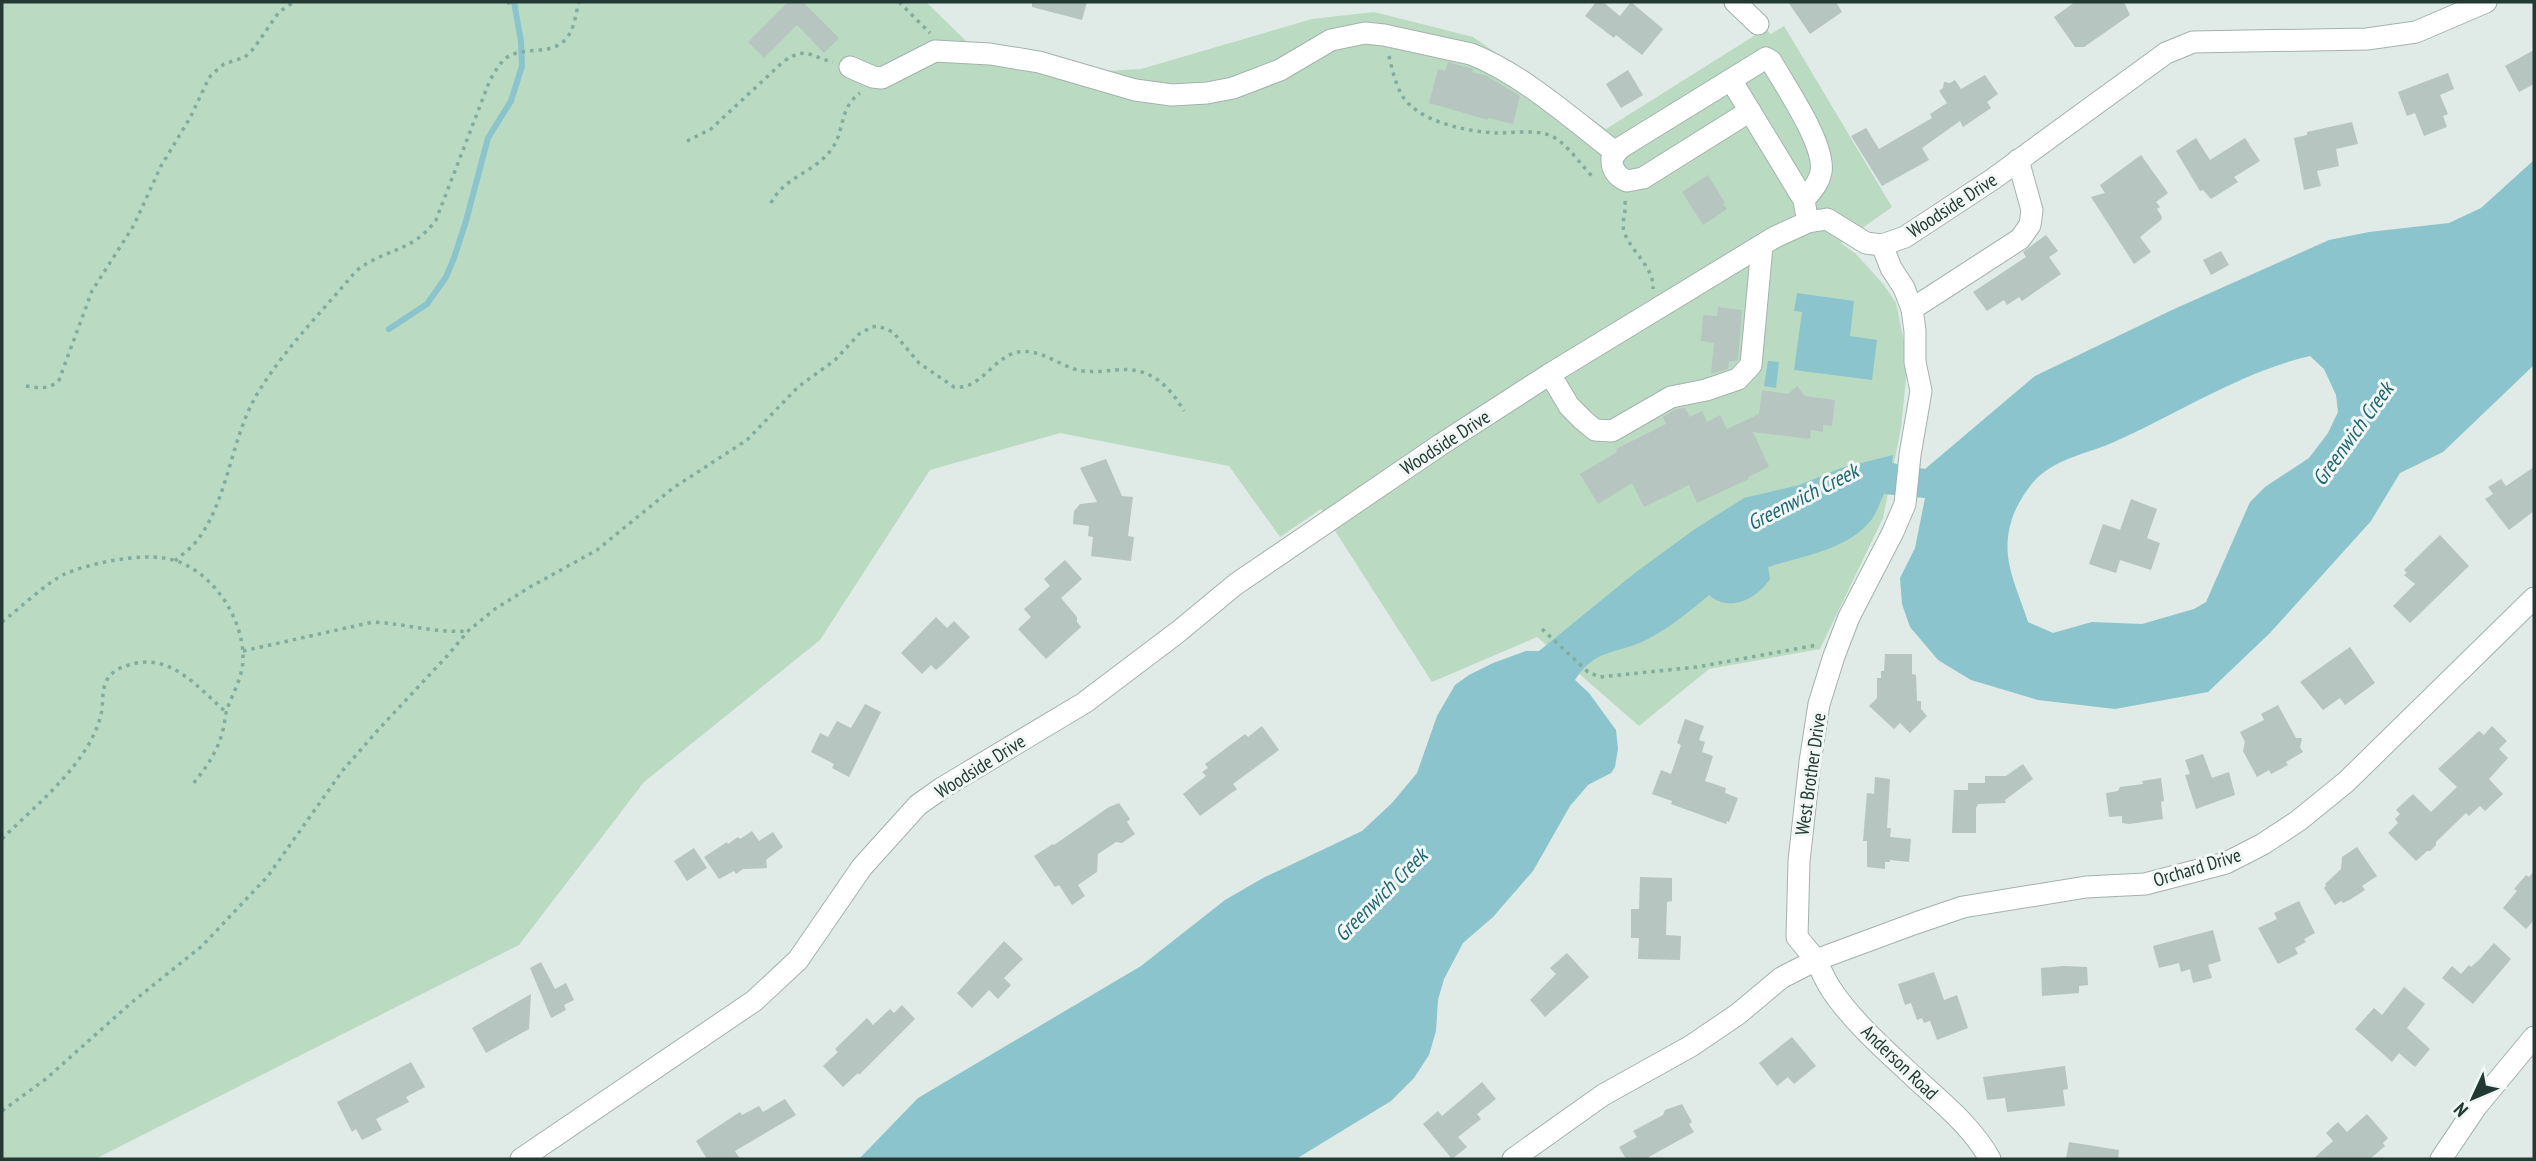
<svg xmlns="http://www.w3.org/2000/svg" width="2536" height="1161" font-family="'PT Sans Narrow',sans-serif">
  <style>
    .green { fill: #badbc2 }
    .water { fill: #8bc4cd; fill-rule: evenodd }
    .lines { fill: none; stroke-linecap: round; stroke-linejoin: round }
    .stream { stroke: #8bc4cd; stroke-width: 6 }
    .building { fill: #b6c5bf }
    .minor-casing { stroke: #a3b2ad; stroke-width: 23 }
    .path { stroke: #82ac9e; stroke-width: 3.5; stroke-dasharray: 3.5 5; stroke-linecap: butt }
    .minor { stroke: #fff; stroke-width: 21 }
    .labels { text-anchor: middle; stroke-width: 6; stroke-linejoin: round; paint-order: stroke }
    .street-label { font-size: 19px; fill: #223a33; stroke: #f1f7f4 }
    .water-label { font-size: 21px; font-style: italic; fill: #1f6672; stroke: #f1f7f4 }
  </style>
  <rect width="100%" height="100%" fill="#e0eae6"/>
  <path class="green" d="M2,2H926L966,41L1105,71L1141,69L1312,19L1374,12L1473,37L1606,129L1765,29L1771,34L1784,26L1892,207L1841,243L1856,254L1884,285L1896,303L1908,360L1901,428L1883,518L1820,649L1709,669L1639,726L1537,637L1432,682L1321,509L1280,537L1229,466L1060,433L930,470L820,640L644,782L519,945L95,1159H2Z"/>
  <g class="water">
    <path d="M2534,160V365L2443,452L2400,473L2371,521L2270,633L2208,692L2115,709L2038,700L1971,680L1938,660L1910,627L1902,604L1900,578L1915,548L1925,498L1884,494C1880,502 1877,512 1872,519C1849,550 1802,556 1768,567L1770,579C1757,599 1729,613 1709,595C1690,611 1671,627 1648,639C1617,655 1596,647 1575,680L1589,693L1616,730L1618,749L1615,767L1611,773L1588,785L1570,806L1533,871L1493,917L1463,943L1444,979L1438,1000L1436,1031L1429,1055L1414,1078L1391,1101L1296,1159H859L918,1098L1141,966L1225,900L1263,878L1362,831L1392,803L1417,773L1437,716L1455,685L1469,675L1493,663L1526,651H1539L1636,572L1695,529L1744,498L1799,485L1841,468L1893,455L1892,463L1925,469L2035,376L2172,310L2329,240L2369,232L2449,223L2481,208ZM2310,356L2324,369L2336,395L2338,412L2328,433L2309,458L2265,487L2250,502L2206,602L2194,609L2142,624L2092,622L2053,633L2028,622C2017,586 1999,558 2012,519C2016,506 2027,488 2037,478C2058,458 2089,453 2114,442C2179,413 2241,372 2310,356Z"/>
    <path d="M1797,293L1854,301L1850,336L1877,340L1872,380L1794,370L1802,312L1794,311Z"/>
    <path d="M1768,361L1779,362L1776,388L1764,386Z"/>
  </g>
  <g class="lines">
    <path class="stream" d="M389,329L427,304L446,277L454,258L466,221L488,138L511,101L522,66L521,41L514,2"/>
  </g>
  <g class="building">
    <path d="M788,2H803L839,38L824,53L797,25L764,58L748,42Z"/>
    <path d="M1032,2H1087L1082,20L1032,7Z"/>
    <path d="M1596,2H1603L1620,16L1631,2L1663,29L1642,55L1616,35L1614,38L1585,16Z"/>
    <path d="M1788,2H1836L1842,12L1810,34Z"/>
    <path d="M2075,2H2124L2130,15L2084,47H2075L2054,17Z"/>
    <path d="M2534,50V84L2519,92L2505,66Z"/>
    <path d="M1448,62L1473,69L1472,72L1487,76L1520,96L1513,124L1488,118V120L1429,103L1438,69L1445,71Z"/>
    <path d="M1628,70L1643,95L1621,108L1606,84Z"/>
    <path d="M2448,73L2454,89L2440,95L2448,114L2443,116L2447,127L2424,136L2415,113L2407,116L2398,92Z"/>
    <path d="M1985,75L1998,94L1987,102L1991,108L1963,127L1960,121L1922,148L1929,160L1882,186L1851,136L1866,128L1879,149L1932,118L1930,114L1947,103L1939,91L1943,88L1944,82L1950,83L1955,80L1961,89Z"/>
    <path d="M2352,122L2358,144L2336,149L2339,166L2317,171L2321,186L2304,190L2294,138L2307,135V132Z"/>
    <path d="M2196,138L2210,160L2245,138L2260,161L2234,177L2238,182L2211,199L2203,190L2200,191L2176,151Z"/>
    <path d="M2141,155L2168,193L2156,202L2160,207L2157,209L2162,217L2161,220L2140,237L2151,252L2134,264L2091,197L2105,193L2100,185Z"/>
    <path d="M1708,175L1725,203L1723,204L1727,209L1703,225L1682,192Z"/>
    <path d="M2046,235L2058,251L2049,257L2061,274L2022,301L2019,297L2007,305L2004,300L1987,311L1973,292L2026,257L2023,252Z"/>
    <path d="M2221,251L2229,265L2211,275L2203,260Z"/>
    <path d="M1718,307L1742,310L1738,359L1736,361H1729L1728,369L1714,373H1711L1714,343L1701,341L1703,315L1717,316Z"/>
    <path d="M1797,386L1805,396L1835,400L1832,426L1823,425V432L1811,430L1810,439L1753,432L1769,467L1748,477L1749,479L1697,503L1689,485L1644,507L1632,483L1598,504L1580,474L1617,452L1616,449L1666,424L1663,417L1676,409L1685,408L1690,417L1702,411L1707,422L1720,415L1727,429L1759,414L1762,390L1788,394Z"/>
    <path d="M1106,459L1122,496L1133,497L1128,536L1134,537L1131,561L1091,556L1093,537L1088,536L1089,526L1073,524L1074,511L1080,504L1097,502L1080,468Z"/>
    <path d="M2534,467V511L2509,530L2485,499L2493,494L2488,487L2501,479L2506,486Z"/>
    <path d="M2131,499L2157,509L2147,538L2160,543L2151,570L2120,560L2116,573L2089,564L2103,524L2120,530Z"/>
    <path d="M2440,535L2469,566L2410,623L2393,606L2415,584L2404,575L2407,573L2404,570Z"/>
    <path d="M1065,560L1082,579L1061,598L1077,617V622L1081,627L1046,659L1018,629L1031,617L1024,609L1050,586L1044,579Z"/>
    <path d="M936,617L947,628L954,621L970,637L943,664L936,670L931,665L922,674L901,653Z"/>
    <path d="M2350,647L2375,683L2345,705L2340,698L2323,710L2300,682Z"/>
    <path d="M1885,654H1912V674L1916,675L1917,701H1921V709L1927,716L1910,733L1900,723L1894,729L1869,706L1877,698V678H1881V671H1884Z"/>
    <path d="M865,704L881,712L849,777L832,768L834,764L811,752L820,733L828,737L837,721L851,728Z"/>
    <path d="M2278,705L2296,738H2302L2300,747L2303,752L2286,762L2288,765L2271,774L2269,770L2257,777L2243,751L2245,742L2240,732L2264,720L2261,714Z"/>
    <path d="M1685,719L1704,726L1699,740L1705,742L1702,752L1713,756L1705,781L1726,788L1725,793L1738,798L1729,822L1727,821L1726,824L1671,804L1672,801L1652,794L1661,770L1671,774L1681,745L1677,743Z"/>
    <path d="M1262,726L1279,750L1233,784L1237,789L1200,816L1183,794L1206,776L1202,772L1208,768L1205,764L1245,734L1248,737Z"/>
    <path d="M2492,726L2507,741L2499,749L2508,758L2489,779L2503,794L2485,811L2480,806L2469,816L2466,813L2436,842V845L2430,851H2427L2416,861L2388,833L2398,823L2395,819L2400,814L2396,810L2413,794L2431,812L2457,787L2438,769L2479,731L2484,735Z"/>
    <path d="M2203,754L2212,778L2229,772L2235,795L2196,809L2185,775L2190,774L2185,760Z"/>
    <path d="M2023,764L2033,779L2005,800L2006,803L1978,804L1976,808V833H1952L1954,790H1968V783H1985V776H2006Z"/>
    <path d="M1875,777L1890,779L1887,828H1891L1890,837L1911,839L1909,862L1890,860V862H1885V869L1867,867V841H1863L1867,793L1874,794Z"/>
    <path d="M2161,778L2164,801L2161,802L2163,819L2129,824L2122,823V816L2109,817L2106,793L2118,791L2120,787L2143,784L2142,781Z"/>
    <path d="M1119,803L1130,819L1127,822L1135,834L1122,843L1116,842L1098,854L1097,872L1078,885L1085,896L1072,905L1059,885L1055,887L1034,856L1053,844L1054,845L1109,807Z"/>
    <path d="M752,831L759,841L773,832L783,847L766,860L767,868L743,869L736,874L734,871L719,879L704,857L727,842L728,844L738,837L740,839Z"/>
    <path d="M2357,847L2377,876L2362,886L2365,890L2351,899L2343,903L2341,901L2335,905L2324,888L2326,886L2325,884L2341,869L2342,857Z"/>
    <path d="M694,848L707,868L687,881L674,861Z"/>
    <path d="M2534,871V920L2526,929L2503,908L2517,891L2514,889L2526,875L2529,877Z"/>
    <path d="M1640,877L1672,878V901L1667,902L1666,935L1681,936L1680,960L1638,959L1639,938H1631V909H1639Z"/>
    <path d="M2299,901L2315,933L2304,939L2306,942L2295,948L2298,954L2278,964L2258,928L2277,919L2274,913Z"/>
    <path d="M2213,930L2221,961L2208,965L2212,978L2193,983L2190,969L2181,972L2179,963L2159,968L2153,946Z"/>
    <path d="M1004,941L1023,959L1004,978L1011,985L998,999L989,990L972,1008L957,993Z"/>
    <path d="M2494,943L2511,959L2473,1004L2442,978L2452,966L2461,974L2469,965L2471,967L2480,959Z"/>
    <path d="M1567,953L1589,977L1545,1017L1530,1000L1556,974L1550,968Z"/>
    <path d="M541,962L555,989L566,983L574,1000L564,1005L566,1010L551,1018L530,968Z"/>
    <path d="M2064,966L2087,967L2088,985L2079,986V993L2042,996L2041,968Z"/>
    <path d="M1934,972L1944,1000L1957,995L1968,1028L1937,1040L1930,1021L1924,1023L1922,1018L1917,1020L1911,1003L1905,1005L1898,984Z"/>
    <path d="M2404,987L2425,1004L2407,1028L2430,1049L2415,1067L2399,1053L2392,1062L2355,1029L2374,1008L2382,1015Z"/>
    <path d="M531,994L529,1029L486,1053L472,1028Z"/>
    <path d="M902,1005L915,1019L859,1075L858,1073L843,1087L823,1066L838,1052L835,1049L867,1018L873,1025L890,1009L894,1013Z"/>
    <path d="M1792,1037L1816,1066L1794,1084L1788,1077L1777,1086L1759,1063Z"/>
    <path d="M411,1062L425,1087L406,1097L409,1102L376,1119L382,1130L362,1140L356,1129L352,1132L337,1102Z"/>
    <path d="M2065,1066L2068,1089L2063,1090L2065,1106L2007,1112L2005,1098L1987,1100L1983,1077Z"/>
    <path d="M1482,1082L1496,1099L1477,1114L1481,1119L1458,1137L1467,1147L1452,1159L1423,1124L1438,1111L1442,1116Z"/>
    <path d="M785,1099L796,1115L735,1151L740,1159H707L696,1141L740,1112L742,1115L759,1106L763,1112Z"/>
    <path d="M1682,1104L1692,1122L1689,1124L1694,1132L1645,1159H1626L1619,1147L1637,1137L1633,1131L1663,1115L1665,1110Z"/>
    <path d="M2367,1114L2388,1138L2383,1143L2385,1146L2370,1159H2313L2333,1141L2326,1133L2338,1122L2347,1132Z"/>
    <path d="M2069,1142L2119,1150L2118,1159H2066Z"/>
  </g>
  <g class="lines">
    <g class="minor-casing">
      <g id="minor">
        <path d="M1735,2L1758,24"/>
        <path d="M850,67L873,77L882,78L935,51L990,54L1039,62L1135,90L1172,95L1207,93L1233,88L1280,70L1331,40L1365,33L1384,35L1471,54C1522,74 1571,118 1615,152"/>
        <path d="M1731,80L1804,200L1806,212"/>
        <path d="M1750,111L1643,178L1627,181C1617,177 1611,169 1612,158L1620,148L1766,58L1771,61C1785,86 1826,145 1821,172C1819,184 1811,191 1804,200"/>
        <path d="M1912,309L2020,239L2030,225L2032,210L2018,160"/>
        <path d="M1550,374L1569,406L1583,420L1595,430L1612,431L1671,397L1706,390L1738,379L1751,365L1762,246"/>
        <path d="M521,1159L754,1001L798,960L862,867L918,805L942,788L1084,703L1178,632L1236,584L1440,445L1550,374L1775,237L1808,222L1827,219L1866,243L1882,245L1905,237L1993,179L2166,53L2193,42L2367,39L2416,32L2486,2"/>
        <path d="M1513,1159L1603,1095L1691,1046L1738,1014L1781,978L1816,960L1797,937L1799,861L1810,762L1819,704L1834,656L1849,617L1893,532L1905,504L1910,455L1921,391L1915,362V331L1912,309L1904,288L1891,268L1882,245"/>
        <path d="M1990,1159C1971,1125 1941,1102 1913,1076C1886,1051 1851,1020 1831,989C1825,980 1821,970 1816,960L1916,923L1963,907L2086,887L2145,884L2226,863L2263,844L2298,821L2346,782L2534,598"/>
        <path d="M2441,1159L2476,1107L2534,1037"/>
      </g>
    </g>
    <g class="path">
      <path d="M899,2L930,33"/>
      <path d="M507,3L513,2"/>
      <path d="M1389,56C1393,72 1397,94 1410,105C1430,124 1471,132 1497,133C1513,133 1531,130 1546,134C1565,139 1580,165 1594,178"/>
      <path d="M687,141L711,129L784,61C807,46 808,56 833,62"/>
      <path d="M1625,201C1627,213 1620,222 1625,234C1633,254 1654,267 1653,289"/>
      <path d="M771,203C785,176 814,173 831,150C846,130 838,109 860,93"/>
      <path d="M26,386C38,388 50,390 59,380L92,291L134,225L161,166L190,118L207,82L211,75L224,64L245,57L254,48L279,12L294,2"/>
      <path d="M175,561C181,555 189,550 195,543C228,503 230,441 256,396C283,350 322,312 356,271C385,248 412,253 436,220L490,80C495,72 499,64 506,58C525,44 556,59 570,33C575,24 576,12 579,2"/>
      <path d="M2,622C19,609 47,582 65,574C89,563 138,554 164,558C208,564 244,616 243,659C243,676 233,693 227,709C225,716 225,723 223,730C218,751 206,768 192,785"/>
      <path d="M1542,629L1588,672L1600,677L1697,667L1817,645"/>
      <path d="M243,651L373,622C407,624 433,633 468,631"/>
      <path d="M2,839C33,808 66,782 89,744C95,733 100,722 102,709C103,700 102,691 106,682C109,674 118,668 126,666C169,650 196,686 226,712"/>
      <path d="M2,1111L47,1078L131,1003L202,946L268,876L343,770L378,730L448,655L468,631L495,609L530,587L597,550L673,488L747,440L798,387L835,360L859,334L872,327L878,326L893,332L919,363L954,387C980,391 993,357 1018,352C1040,348 1058,365 1078,370C1091,373 1103,371 1115,370C1149,366 1168,384 1184,411"/>
    </g>
    <use href="#minor" class="minor"/>
  </g>
  <g class="labels">
    <g class="street-label">
      <text transform="translate(1952 205) rotate(-33)" y="7">Woodside Drive</text>
      <text transform="translate(1445 442) rotate(-33)" y="7">Woodside Drive</text>
      <text transform="translate(980 766) rotate(-32)" y="7">Woodside Drive</text>
      <text transform="translate(1810 774) rotate(-82)" y="7">West Brother Drive</text>
      <text transform="translate(2197 867) rotate(-17)" y="7">Orchard Drive</text>
      <text transform="translate(1900 1062) rotate(44)" y="7">Anderson Road</text>
    </g>
    <g class="water-label">
      <text transform="translate(2353 434) rotate(-54)" y="7">Greenwich Creek</text>
      <text transform="translate(1803 497) rotate(-27)" y="7">Greenwich Creek</text>
      <text transform="translate(1381 895) rotate(-45)" y="7">Greenwich Creek</text>
    </g>
  </g>
  <rect width="2536" height="1161" fill="none" stroke="#223a33" stroke-width="7"/>
  <g transform="translate(2473 1098) rotate(226)" stroke="#f1f7f4" stroke-width="5" paint-order="stroke">
  <path d="M0-5L12 26L0 18L-12 26Z" fill="#223a33"/>
  <text y="-10" font-size="19" font-weight="bold" text-anchor="middle" fill="#223a33">N</text>
  </g>
</svg>
